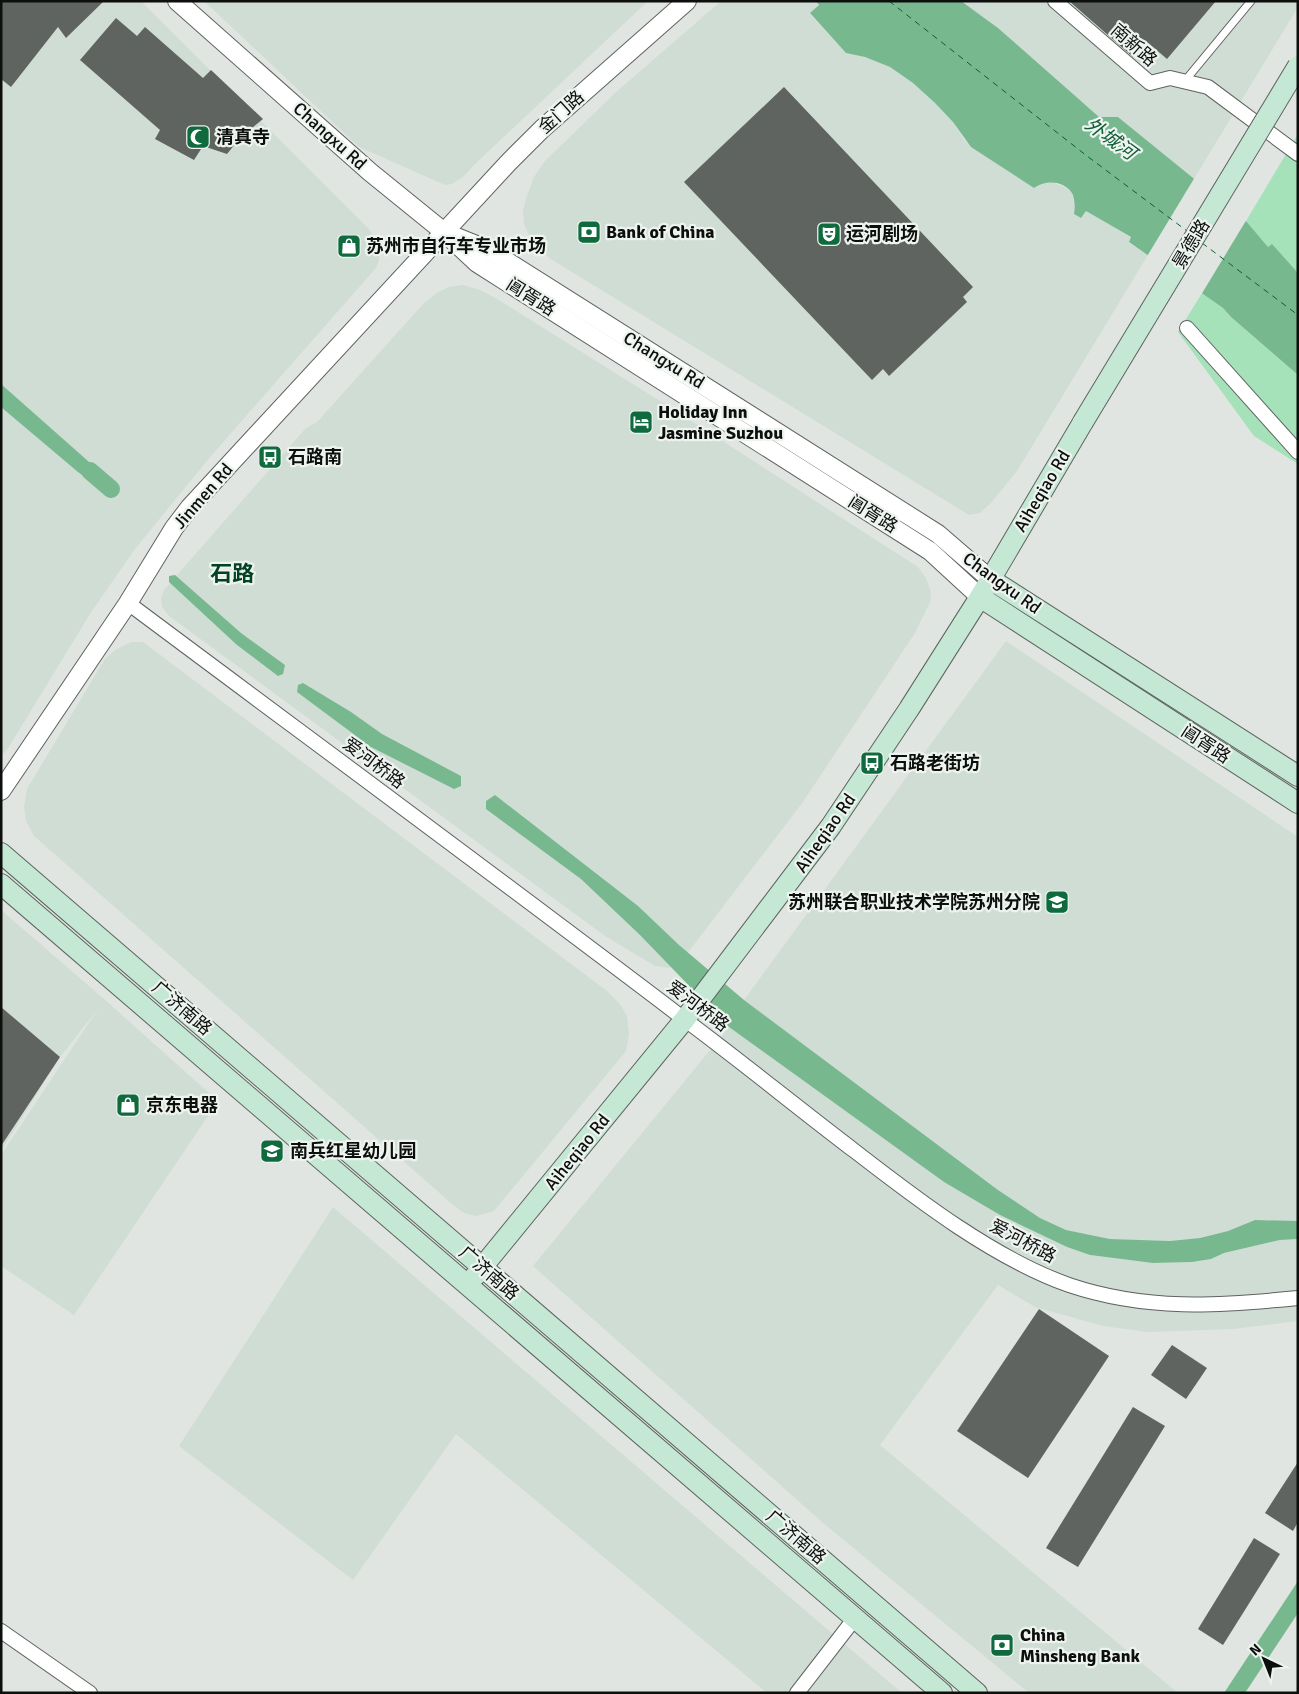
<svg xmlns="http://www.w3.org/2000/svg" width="1299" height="1694" font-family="Signika,'Noto Sans SC',sans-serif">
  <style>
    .built { fill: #d0ddd4 }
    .green { fill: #a5e2ba }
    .water { fill: #78b88f }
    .pier { fill: #e0e5e1 }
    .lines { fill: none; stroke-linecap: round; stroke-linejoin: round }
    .canal { stroke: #78b88f; stroke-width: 18 }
    .ferry { stroke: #0f5c35; stroke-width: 1; stroke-dasharray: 6 5; stroke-linecap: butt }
    .building { fill: #606461 }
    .service-casing { stroke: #5e6360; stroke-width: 9 }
    .minor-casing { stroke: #5e6360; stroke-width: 16 }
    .tertiary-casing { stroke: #5e6360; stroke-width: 20 }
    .secondary-casing { stroke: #5e6360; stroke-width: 22 }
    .service { stroke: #fff; stroke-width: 7 }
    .minor { stroke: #fff; stroke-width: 14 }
    .tertiary { stroke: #fff; stroke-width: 18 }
    .secondary { stroke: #c4e8d4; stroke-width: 20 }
    .secondary-bridge-casing { stroke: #5e6360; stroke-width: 22; stroke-linecap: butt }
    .secondary-bridge { stroke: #c4e8d4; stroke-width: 20 }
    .labels { text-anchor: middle; stroke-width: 4.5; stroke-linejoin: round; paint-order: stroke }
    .street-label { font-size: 18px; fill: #0d0f0d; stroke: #edf3ef }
    .poi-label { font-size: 18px; font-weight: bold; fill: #0d0f0d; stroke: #edf3ef; text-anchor: start }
    .water-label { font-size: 19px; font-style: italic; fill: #0f5c35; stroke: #edf3ef }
    .district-label { font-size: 22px; font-weight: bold; fill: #034223; stroke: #edf3ef }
  </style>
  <rect width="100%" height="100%" fill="#e0e5e1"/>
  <g class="built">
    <path d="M1,1H141L369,229L376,240L379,250V261L376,268L211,456L135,549L90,614L7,750L1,755Z"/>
    <path d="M204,1H648L474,165L464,176L452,184L445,185L359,147Z"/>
    <path d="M721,1H816L819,4L810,14L846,53L865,57L890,67L913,83L935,103L953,122L965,141L1034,188L1046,183L1052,182L1066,188L1072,193L1074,202V214L1081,218L1086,211L1132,238L1129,243L1148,255L1017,471L990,504L980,513L969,515L549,258L528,233L524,224L523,211L527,195L534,177L545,161L615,93Z"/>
    <path d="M961,1H1298V7L1194,179L1118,117L1099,118L998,28Z"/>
    <path d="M463,285L477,289L494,297L668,406L918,567L926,578L931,592L930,602L915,633L803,802L683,959L669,968L655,966L605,936L169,616L162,607L161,598L164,590L305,429L317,422L424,303L438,292L449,287Z"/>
    <path d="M1006,641L1298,837V1221L1255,1220L1228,1231L1200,1238L1170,1241L1110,1239L1066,1230L1040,1218L998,1190L744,1000Z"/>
    <path d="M131,642H143L607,991L620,1004L627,1016L629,1035L626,1051L494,1211L476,1216L464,1213L452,1204L34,836L26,821L24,807L27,789L105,659L115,650Z"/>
    <path d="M1,910L104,999L218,1101L74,1315L1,1266V1155L98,1009L60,1057L1,1151Z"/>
    <path d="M729,1027L944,1182L1000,1215L1067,1247L1090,1255L1121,1259L1153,1263L1192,1262L1211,1259L1224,1253L1280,1240L1298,1239V1321L1233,1329L1148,1332L1103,1326L1035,1307L998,1285L880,1445L1178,1693H1029L822,1522L533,1266Z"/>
    <path d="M333,1207L902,1693H767L456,1434L353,1580L179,1446Z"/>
  </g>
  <g class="green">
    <path d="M1298,134V273L1272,245L1268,247L1246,221Z"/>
    <path d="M1202,293L1223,308L1231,317L1298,375V464L1254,436L1178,332Z"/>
  </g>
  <g class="water">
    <path d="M816,1H961L998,28L1099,117H1118L1246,221L1268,247L1272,244L1298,273V375L1231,317L1223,308L1129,242L1131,237L1086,211L1081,218L1074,214C1075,208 1075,199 1072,193C1063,180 1045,180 1034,188L971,147L953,122L935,103L913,83L890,67L865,57L846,53L810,13L819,5Z"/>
    <path d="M1,384L106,477L107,485L99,487L78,472L1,407Z"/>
    <path d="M175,575L241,633L285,665L283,674L278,676L237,645L169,582V576Z"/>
    <path d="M303,683L351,712L382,734L461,776V786L454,789L371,747L297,692L298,685Z"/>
    <path d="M495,795L638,906L679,945L744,1000L998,1190L1040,1218L1066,1230L1110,1239L1170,1241L1200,1238L1228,1231L1255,1220L1298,1221V1239L1280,1240L1224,1253L1211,1259L1192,1262L1153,1263L1090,1255L1067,1247L1000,1215L944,1182L729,1027L640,935L581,879L486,809V801Z"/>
    <path d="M1298,1581V1613L1245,1693H1224Z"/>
  </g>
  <path class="pier" d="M1195,177L1247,219L1201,295L1146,258Z"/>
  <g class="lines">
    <path class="canal" d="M90,471L111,489"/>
    <g class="ferry">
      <path d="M889,1L1087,156L1187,231"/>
      <path d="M1202,243L1298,315"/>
    </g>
  </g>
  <g class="building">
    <path d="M1,1H104L66,38L58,27L11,87L1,79Z"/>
    <path d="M1069,1H1216L1167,59L1146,41L1133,57Z"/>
    <path d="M116,18L137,36L145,27L203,78L211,70L263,119L241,137L227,154L203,146L194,160L155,139L160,130L80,60Z"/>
    <path d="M784,87L973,287L963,297L967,302L889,376L883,369L872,380L684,182Z"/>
    <path d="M1,1007L60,1057L1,1146Z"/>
    <path d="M1039,1309L1109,1356L1028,1478L957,1431Z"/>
    <path d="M1172,1345L1207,1368L1186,1399L1151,1375Z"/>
    <path d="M1133,1407L1165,1426L1078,1567L1046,1548Z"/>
    <path d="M1298,1462V1522L1293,1531L1265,1513Z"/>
    <path d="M1254,1538L1280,1554L1223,1645L1198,1629Z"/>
  </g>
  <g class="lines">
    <g class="service-casing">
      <path id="service" d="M1184,82L1251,1"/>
    </g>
    <g class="minor-casing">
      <g id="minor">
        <path d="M1055,1L1150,83L1170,78L1208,87L1298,154"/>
        <path d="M1187,328L1298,452"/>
        <path d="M128,603C314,742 500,879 684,1019C742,1062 798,1108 856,1152C918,1200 995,1259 1069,1285C1146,1311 1218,1306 1298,1298"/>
        <path d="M1,1631L90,1693"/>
        <path d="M797,1693L855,1618"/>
      </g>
    </g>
    <g class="tertiary-casing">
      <g id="tertiary">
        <path d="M177,1L370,172L444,232L477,263L930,551L980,597"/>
        <path d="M454,236L489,250L938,534L990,579"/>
        <path d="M1,791L128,603L174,528L190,507L508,163L542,129L687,1"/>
      </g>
    </g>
    <g class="secondary-casing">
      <g id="secondary">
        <path d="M990,579L1298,776"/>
        <path d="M980,597L1298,803"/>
        <path d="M1,853L977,1693"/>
        <path d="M1,884L942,1693"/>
        <path d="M475,1276L685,1019L831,826L909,709L980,597L1083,422"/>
      </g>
    </g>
    <use href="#service" class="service"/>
    <use href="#minor" class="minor"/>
    <use href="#tertiary" class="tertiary"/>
    <use href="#secondary" class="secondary"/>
    <g class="secondary-bridge-casing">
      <path id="secondary-bridge" d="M1083,422L1298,66"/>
    </g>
    <use href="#secondary-bridge" class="secondary-bridge"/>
  </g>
  <defs>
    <g id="mosque-square" transform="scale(1.25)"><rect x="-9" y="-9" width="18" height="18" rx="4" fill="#0f6a3d" stroke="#edf3ef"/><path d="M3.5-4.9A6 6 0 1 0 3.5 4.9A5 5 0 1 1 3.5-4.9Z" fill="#fff"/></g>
    <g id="bank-square" transform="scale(1.25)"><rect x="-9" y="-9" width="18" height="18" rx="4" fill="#0f6a3d" stroke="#edf3ef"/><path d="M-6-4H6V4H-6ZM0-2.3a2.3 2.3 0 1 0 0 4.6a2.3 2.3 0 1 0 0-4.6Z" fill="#fff"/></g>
    <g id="theatre-square" transform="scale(1.25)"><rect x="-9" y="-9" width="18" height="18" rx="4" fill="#0f6a3d" stroke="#edf3ef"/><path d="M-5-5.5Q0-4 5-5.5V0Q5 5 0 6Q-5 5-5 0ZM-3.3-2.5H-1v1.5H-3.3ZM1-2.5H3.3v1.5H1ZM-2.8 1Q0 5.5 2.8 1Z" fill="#fff"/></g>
    <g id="shop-square" transform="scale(1.25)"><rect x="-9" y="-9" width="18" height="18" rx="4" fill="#0f6a3d" stroke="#edf3ef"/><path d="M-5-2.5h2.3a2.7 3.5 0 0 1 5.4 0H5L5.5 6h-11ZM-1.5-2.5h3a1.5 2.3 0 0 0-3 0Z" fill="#fff"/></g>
    <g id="hotel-square" transform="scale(1.25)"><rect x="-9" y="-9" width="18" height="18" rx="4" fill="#0f6a3d" stroke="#edf3ef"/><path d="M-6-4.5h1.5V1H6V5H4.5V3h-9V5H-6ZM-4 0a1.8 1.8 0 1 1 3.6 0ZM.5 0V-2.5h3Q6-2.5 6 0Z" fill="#fff"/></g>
    <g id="bus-square" transform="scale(1.25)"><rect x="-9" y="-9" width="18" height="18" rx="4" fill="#0f6a3d" stroke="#edf3ef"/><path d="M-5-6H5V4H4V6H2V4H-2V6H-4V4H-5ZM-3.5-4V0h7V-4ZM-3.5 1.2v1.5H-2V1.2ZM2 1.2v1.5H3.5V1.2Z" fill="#fff"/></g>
    <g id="university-square" transform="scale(1.25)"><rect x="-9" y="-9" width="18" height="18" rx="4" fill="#0f6a3d" stroke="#edf3ef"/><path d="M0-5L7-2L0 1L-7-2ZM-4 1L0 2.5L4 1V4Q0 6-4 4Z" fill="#fff"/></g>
    <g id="school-square" transform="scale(1.25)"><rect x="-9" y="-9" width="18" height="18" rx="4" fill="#0f6a3d" stroke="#edf3ef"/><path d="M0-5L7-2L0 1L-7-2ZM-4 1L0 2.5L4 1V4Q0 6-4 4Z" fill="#fff"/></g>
  </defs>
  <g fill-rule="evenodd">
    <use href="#mosque-square" x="198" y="137"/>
    <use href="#bank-square" x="589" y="232"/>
    <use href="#theatre-square" x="829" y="234"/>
    <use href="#shop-square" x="349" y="246"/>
    <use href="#hotel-square" x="641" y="422"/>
    <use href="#bus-square" x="270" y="457"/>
    <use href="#bus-square" x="872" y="763"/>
    <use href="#university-square" x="1057" y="902"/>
    <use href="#shop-square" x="128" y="1105"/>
    <use href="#school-square" x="272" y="1151"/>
    <use href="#bank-square" x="1002" y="1645"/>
  </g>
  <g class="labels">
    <g class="street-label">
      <text transform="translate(1134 45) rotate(41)" y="6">南新路</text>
      <text transform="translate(561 112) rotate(-42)" y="6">金门路</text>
      <text transform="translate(330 136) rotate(42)" y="6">Changxu Rd</text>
      <text transform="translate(1191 244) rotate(-59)" y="6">景德路</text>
      <text transform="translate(531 297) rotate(32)" y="6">阊胥路</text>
      <text transform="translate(664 360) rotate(32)" y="6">Changxu Rd</text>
      <text transform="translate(1042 491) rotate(-59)" y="6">Aiheqiao Rd</text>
      <text transform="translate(203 496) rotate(-49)" y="6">Jinmen Rd</text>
      <text transform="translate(873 514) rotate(32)" y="6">阊胥路</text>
      <text transform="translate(1002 583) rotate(36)" y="6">Changxu Rd</text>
      <text transform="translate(1206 744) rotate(33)" y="6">阊胥路</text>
      <text transform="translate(374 763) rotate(37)" y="6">爱河桥路</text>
      <text transform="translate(825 833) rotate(-55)" y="6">Aiheqiao Rd</text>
      <text transform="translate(698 1006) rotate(37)" y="6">爱河桥路</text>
      <text transform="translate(182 1008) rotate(41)" y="6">广济南路</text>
      <text transform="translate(577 1152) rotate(-51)" y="6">Aiheqiao Rd</text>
      <text transform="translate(1023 1241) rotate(28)" y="6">爱河桥路</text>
      <text transform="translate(489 1273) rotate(41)" y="6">广济南路</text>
      <text transform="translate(796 1537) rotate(41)" y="6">广济南路</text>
    </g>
    <g class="poi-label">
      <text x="216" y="143">清真寺</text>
      <text x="606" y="238">Bank of China</text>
      <text x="846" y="240">运河剧场</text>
      <text x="366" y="252">苏州市自行车专业市场</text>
      <text x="658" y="418">Holiday Inn<tspan x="658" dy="21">Jasmine Suzhou</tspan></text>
      <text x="288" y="463">石路南</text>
      <text x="890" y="769">石路老街坊</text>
      <text x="1040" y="908" text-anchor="end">苏州联合职业技术学院苏州分院</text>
      <text x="146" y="1111">京东电器</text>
      <text x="290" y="1157">南兵红星幼儿园</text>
      <text x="1020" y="1641">China<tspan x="1020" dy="21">Minsheng Bank</tspan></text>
    </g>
    <g class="water-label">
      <text transform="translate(1111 138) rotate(36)" y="7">外城河</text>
    </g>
    <g class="district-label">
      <text x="232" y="581">石路</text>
    </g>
  </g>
  <rect width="1299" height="1694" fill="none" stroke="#0d0f0d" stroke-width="5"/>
  <g transform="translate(1264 1659) rotate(317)" stroke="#edf3ef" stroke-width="4" paint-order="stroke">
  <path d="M0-4L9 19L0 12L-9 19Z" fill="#0d0f0d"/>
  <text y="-8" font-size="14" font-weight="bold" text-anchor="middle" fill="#0d0f0d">N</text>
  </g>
</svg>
